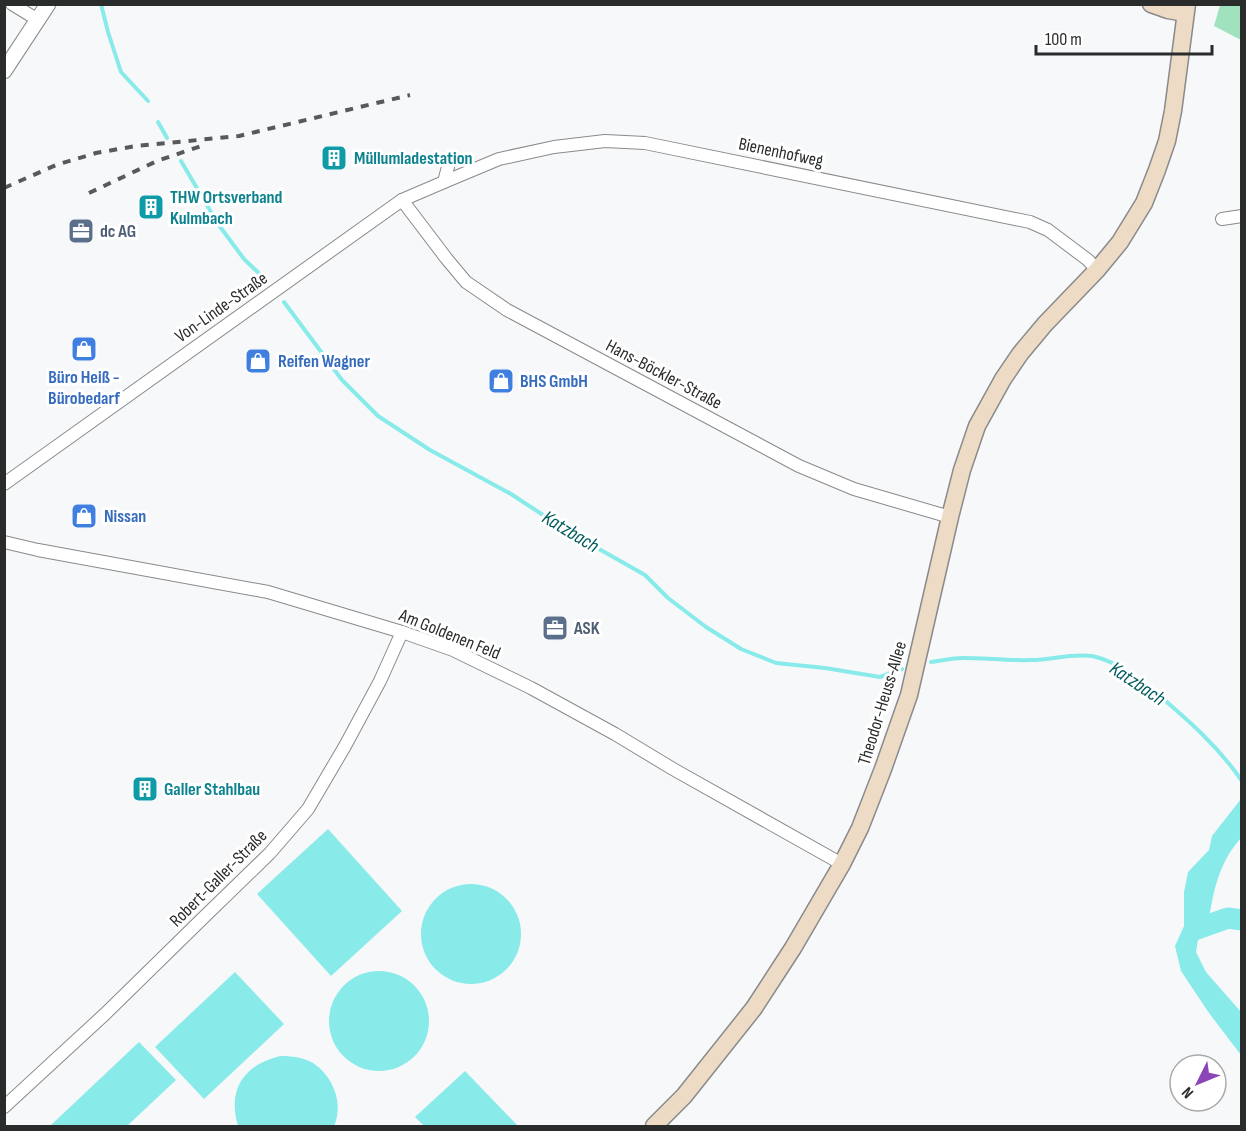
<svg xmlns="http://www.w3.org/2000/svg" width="1246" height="1131" font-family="'Sofia Sans Condensed',sans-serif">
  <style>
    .green { fill: #a0e2bd }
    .water { fill: #89eaea }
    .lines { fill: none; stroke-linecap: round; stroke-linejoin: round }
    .stream { stroke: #89eaea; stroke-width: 4 }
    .river { stroke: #89eaea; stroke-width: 21 }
    .minor-casing { stroke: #898a8b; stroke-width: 14 }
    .tertiary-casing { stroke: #898a8b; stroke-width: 17 }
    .secondary-casing { stroke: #898a8b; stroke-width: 19 }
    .minor { stroke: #fff; stroke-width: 12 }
    .tertiary { stroke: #fff; stroke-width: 15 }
    .secondary { stroke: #eddbc5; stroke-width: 16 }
    .rail { stroke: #58595a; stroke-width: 4; stroke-dasharray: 8 8; stroke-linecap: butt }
    .labels { text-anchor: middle; stroke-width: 6; stroke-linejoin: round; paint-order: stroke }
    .street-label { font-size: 18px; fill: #2a2b2b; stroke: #fff }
    .culture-label { font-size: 18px; font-weight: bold; fill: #0d838f; stroke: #fff; text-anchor: start }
    .service-label { font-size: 18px; font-weight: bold; fill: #4e5e75; stroke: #fff; text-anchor: start }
    .shop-label { font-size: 18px; font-weight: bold; fill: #366cbe; stroke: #fff; text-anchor: start }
    .water-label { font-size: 20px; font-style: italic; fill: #005b5c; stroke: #fff }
  </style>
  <rect width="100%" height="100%" fill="#f7f8fa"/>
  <path class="green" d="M1220,5H1241V40L1214,26Z"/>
  <g class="water">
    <path d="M1241,799V838C1215,867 1213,898 1206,935L1198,940L1196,952L1206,972L1241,1012V1055L1209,1013L1181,971L1175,946L1184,926V892L1188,872L1209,850L1212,836Z"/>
    <path d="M328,829L402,911L331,976L257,894Z"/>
    <circle cx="471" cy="934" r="50"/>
    <circle cx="379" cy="1021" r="50"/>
    <path d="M235,972L284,1024L204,1099L155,1047Z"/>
    <path d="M139,1042L176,1080L127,1126H50Z"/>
    <path d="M280,1056C291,1056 303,1057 313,1063C333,1076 344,1104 334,1126H238C227,1089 244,1065 280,1056Z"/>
    <path d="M465,1071L518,1126H424L415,1117Z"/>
  </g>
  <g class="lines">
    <g class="stream">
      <path d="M101,4L108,32L121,72L148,101"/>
      <path d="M158,122L167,138"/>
      <path d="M181,161L218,224L244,259L266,280"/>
      <path d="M284,302L342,380L378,416L430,450L511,494L569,532L645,575L668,598L706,627L741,649L776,663L825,668L880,677L902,669"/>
      <path d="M931,662C941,661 952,658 963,658C986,658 1009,661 1032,660C1051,660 1072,653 1092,656C1116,661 1136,677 1155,692C1187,719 1218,746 1242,781"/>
    </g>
    <path class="river" d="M1197,929L1228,918L1242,920"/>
    <g class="minor-casing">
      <g id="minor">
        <path d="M12,4L38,20"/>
        <path d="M444,182L499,159L554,147L605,141L645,143L1030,222L1048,230L1088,260L1097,270"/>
        <path d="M402,200L446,258L466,282L507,310L799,466L854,489L950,517"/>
        <path d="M1222,219L1242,216"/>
        <path d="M4,484L402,200L444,182L450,159"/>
        <path d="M4,542L38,550L268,592L402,632L453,650L531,688L615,734L673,769L842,864"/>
        <path d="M4,1107L105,1014L202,919L270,853L308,809L345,746L380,681L402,632"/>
      </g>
    </g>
    <g class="tertiary-casing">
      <path id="tertiary" d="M4,71L48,4"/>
    </g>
    <g class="secondary-casing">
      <g id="secondary">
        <path d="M1151,4L1168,10L1185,13"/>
        <path d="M654,1126L684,1096L754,1008L793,948L842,864L860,828L883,769L909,695L950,517L962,470L977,426L1003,379L1020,354L1045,324L1097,270L1120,242L1144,203L1157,170L1167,141L1173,111L1187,4"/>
      </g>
    </g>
    <use href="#minor" class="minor"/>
    <use href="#tertiary" class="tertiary"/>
    <use href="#secondary" class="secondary"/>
    <g class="rail">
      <path d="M4,188L56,165L96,153L136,146L239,136L410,95"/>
      <path d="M89,193L157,161L201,146"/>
    </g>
  </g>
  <defs>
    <g id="building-square" transform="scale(1.35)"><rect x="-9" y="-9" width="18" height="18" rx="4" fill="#0f9aa8" stroke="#fff"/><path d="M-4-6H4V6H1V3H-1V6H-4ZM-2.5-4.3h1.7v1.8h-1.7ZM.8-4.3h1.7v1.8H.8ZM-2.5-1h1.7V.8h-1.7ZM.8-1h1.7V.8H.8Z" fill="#fff"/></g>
    <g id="office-square" transform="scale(1.35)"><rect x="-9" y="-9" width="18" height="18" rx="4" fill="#5c6f8a" stroke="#fff"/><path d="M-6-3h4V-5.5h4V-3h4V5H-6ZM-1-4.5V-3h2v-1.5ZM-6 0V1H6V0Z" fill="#fff"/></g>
    <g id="shop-square" transform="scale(1.35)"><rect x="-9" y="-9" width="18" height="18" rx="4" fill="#3f7fe0" stroke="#fff"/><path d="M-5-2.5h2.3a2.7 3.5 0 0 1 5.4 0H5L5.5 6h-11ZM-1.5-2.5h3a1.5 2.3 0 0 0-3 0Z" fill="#fff"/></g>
  </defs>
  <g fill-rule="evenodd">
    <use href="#building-square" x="334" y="158"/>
    <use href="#building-square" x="151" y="207"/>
    <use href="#office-square" x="81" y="231"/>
    <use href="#shop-square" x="84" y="349"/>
    <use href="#shop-square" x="258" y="361"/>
    <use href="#shop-square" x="501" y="381"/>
    <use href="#shop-square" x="84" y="516"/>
    <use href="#office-square" x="555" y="628"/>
    <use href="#building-square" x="145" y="789"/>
  </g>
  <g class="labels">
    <g class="street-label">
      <text transform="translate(781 152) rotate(12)" y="6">Bienenhofweg</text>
      <text transform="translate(221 307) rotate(-35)" y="6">Von-Linde-Straße</text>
      <text transform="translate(664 374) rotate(28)" y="6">Hans-Böckler-Straße</text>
      <text transform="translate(450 634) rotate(22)" y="6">Am Goldenen Feld</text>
      <text transform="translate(882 703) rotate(-73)" y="6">Theodor-Heuss-Allee</text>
      <text transform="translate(218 878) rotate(-45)" y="6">Robert-Galler-Straße</text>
    </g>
    <g class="culture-label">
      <text x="354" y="164">Müllumladestation</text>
      <text x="170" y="203">THW Ortsverband<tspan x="170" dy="21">Kulmbach</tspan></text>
      <text x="164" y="795">Galler Stahlbau</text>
    </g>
    <g class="service-label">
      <text x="100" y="237">dc AG</text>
      <text x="574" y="634">ASK</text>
    </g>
    <g class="shop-label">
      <text x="278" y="367">Reifen Wagner</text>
      <text x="84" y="383" text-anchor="middle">Büro Heiß -<tspan x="84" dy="21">Bürobedarf</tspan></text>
      <text x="520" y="387">BHS GmbH</text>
      <text x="104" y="522">Nissan</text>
    </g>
    <g class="water-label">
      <text transform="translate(571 531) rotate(31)" y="7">Katzbach</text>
      <text transform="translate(1138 683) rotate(34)" y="7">Katzbach</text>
    </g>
  </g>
  <rect width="1246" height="1131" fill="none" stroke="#2a2b2b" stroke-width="12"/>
  <g transform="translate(1198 1083) rotate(227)"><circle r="28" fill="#ffffff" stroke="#aaaaaa" stroke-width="1.5"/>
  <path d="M0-4.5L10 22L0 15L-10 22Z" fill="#8a45b9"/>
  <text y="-9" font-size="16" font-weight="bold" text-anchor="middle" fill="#2a2b2b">N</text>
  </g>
  <path d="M1036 45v9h176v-9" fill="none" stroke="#2a2b2b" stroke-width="3"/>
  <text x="1045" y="45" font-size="18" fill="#2a2b2b" stroke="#ffffff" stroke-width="4.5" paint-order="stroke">100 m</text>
</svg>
